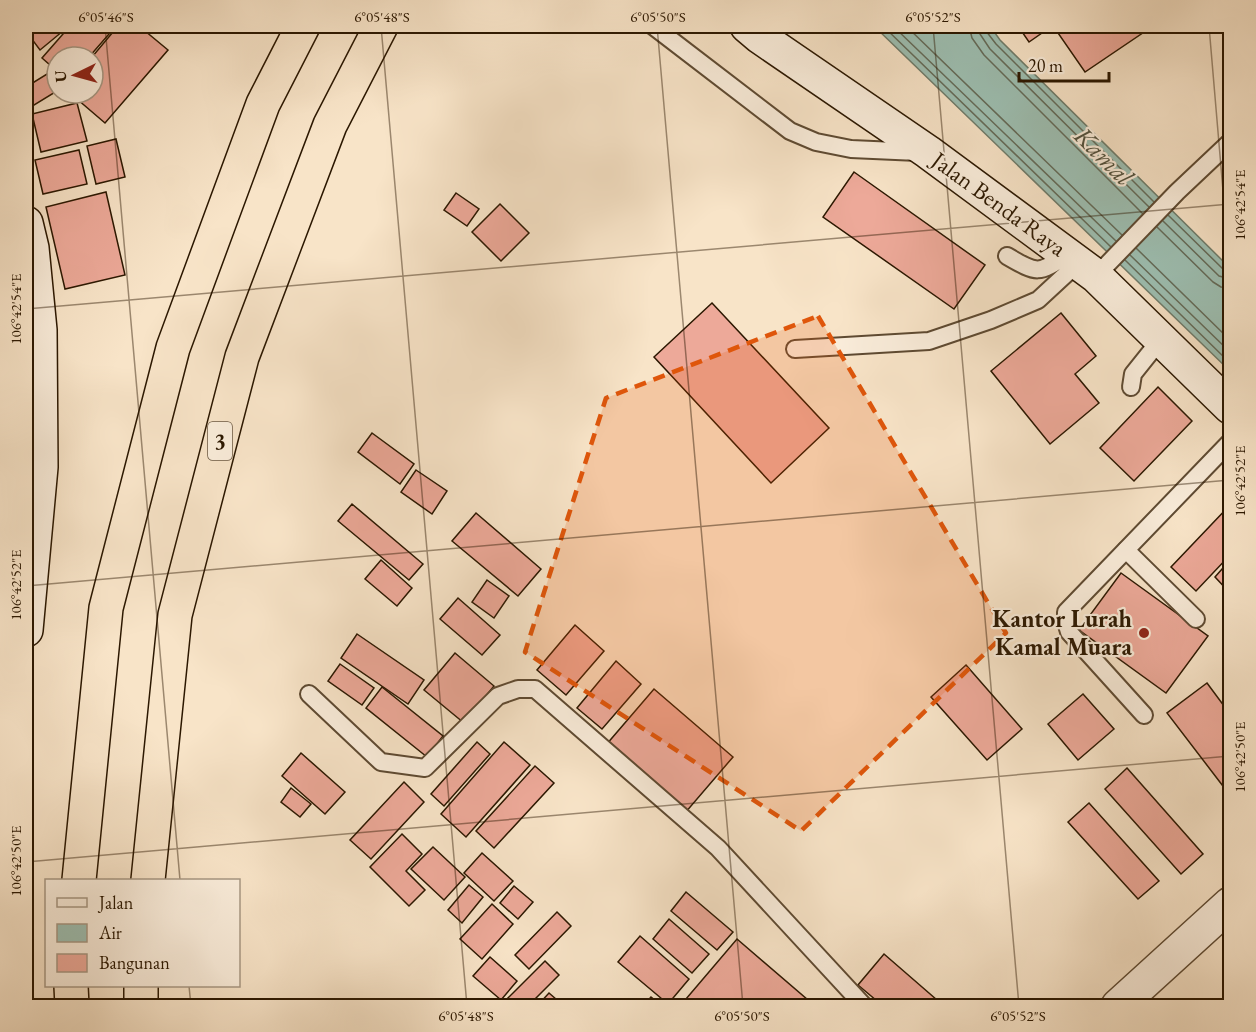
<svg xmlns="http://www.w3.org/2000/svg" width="1256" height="1032" font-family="'EB Garamond',serif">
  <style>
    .water { fill: #9dbfb2; stroke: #6f7c6b; stroke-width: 1.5 }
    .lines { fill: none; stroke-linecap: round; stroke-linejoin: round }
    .shore { stroke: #646b59; stroke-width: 1.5 }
    .building { fill: #eda999; stroke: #2b1700; stroke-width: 1.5 }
    .lane-casing { stroke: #5e4a32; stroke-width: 20 }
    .street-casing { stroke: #5e4a32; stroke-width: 36 }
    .secondary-casing { stroke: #2b1700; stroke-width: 36 }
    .highway-casing { stroke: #2b1700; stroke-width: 36 }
    .lane { stroke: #faeddb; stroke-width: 16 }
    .street { stroke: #faeddb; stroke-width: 33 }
    .secondary { stroke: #faeddb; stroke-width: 33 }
    .highway { stroke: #f8e4c8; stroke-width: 33 }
    .marked { fill: #df560b; fill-opacity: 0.2; stroke: #df560b; stroke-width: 4.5; stroke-dasharray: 12 8; stroke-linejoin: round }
    .ticks { fill: none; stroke: #2b1700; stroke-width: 1.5; stroke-opacity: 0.45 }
    .poi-dot { fill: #8f2418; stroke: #faeddb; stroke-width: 2 }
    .labels { text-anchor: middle; stroke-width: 4.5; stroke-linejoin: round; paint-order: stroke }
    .shield { fill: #faeddb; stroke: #695742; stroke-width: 1.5 }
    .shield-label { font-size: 22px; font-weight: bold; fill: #2b1700 }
    .street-label { font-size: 24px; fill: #2b1700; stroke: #faeddb }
    .poi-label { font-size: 24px; font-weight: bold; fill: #2b1700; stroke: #faeddb; text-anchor: end }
    .water-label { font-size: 26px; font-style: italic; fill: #53523e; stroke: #faeddb }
    .neatline { fill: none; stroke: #2b1700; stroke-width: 2 }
    .ticks-label { font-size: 15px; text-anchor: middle; fill: #2b1700 }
  </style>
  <rect width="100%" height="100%" fill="#f8e4c8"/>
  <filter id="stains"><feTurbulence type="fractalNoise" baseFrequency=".00333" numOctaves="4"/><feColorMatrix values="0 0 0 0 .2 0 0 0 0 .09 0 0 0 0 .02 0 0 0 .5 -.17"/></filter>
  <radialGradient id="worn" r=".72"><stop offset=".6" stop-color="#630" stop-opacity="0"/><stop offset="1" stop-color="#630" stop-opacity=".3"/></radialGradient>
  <path class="water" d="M874,26H990L1000,40L1230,268V371Z"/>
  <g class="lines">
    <g class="shore">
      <path d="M883,26L1111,247"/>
      <path d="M893,26L1116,241"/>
      <path d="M906,26L1122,235"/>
      <path d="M969,26L972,38L984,55L1143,214"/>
      <path d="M978,26L980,34L990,49L1149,207"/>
      <path d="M985,26L986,31L996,44L1154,202"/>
      <path d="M1168,215L1224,270L1230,272"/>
      <path d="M1163,221L1219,276L1230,279"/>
      <path d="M1157,227L1213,282L1221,287L1230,288"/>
      <path d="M1136,248L1230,340"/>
      <path d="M1130,255L1230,352"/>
      <path d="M1125,260L1230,363"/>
    </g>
  </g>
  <g class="building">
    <path d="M38,26H59L63,31L40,50L28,34Z"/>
    <path d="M70,26H116L89,57H57V71L42,58Z"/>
    <path d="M118,26H139L168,50L105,123L70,93H93L92,57Z"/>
    <path d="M1018,26H1052L1029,42Z"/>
    <path d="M1068,26H1153L1085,72L1058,33Z"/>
    <path d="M47,74L57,91L26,110V87Z"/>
    <path d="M77,103L87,141L41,152L32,114Z"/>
    <path d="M116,139L125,177L96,184L87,146Z"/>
    <path d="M79,150L87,184L43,194L35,160Z"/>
    <path d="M854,172L985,265L954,309L823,217Z"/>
    <path d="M106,192L125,275L65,289L46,207Z"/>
    <path d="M456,193L479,209L467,226L444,210Z"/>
    <path d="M500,204L529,233L501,261L472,232Z"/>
    <path d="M712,303L829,428L771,483L654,357Z"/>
    <path d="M1061,313L1096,356L1075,374L1099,403L1050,444L991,371Z"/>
    <path d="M1158,387L1192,421L1134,481L1100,448Z"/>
    <path d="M372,433L414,464L400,484L358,452Z"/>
    <path d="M416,470L447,491L432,514L401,492Z"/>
    <path d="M352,504L423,564L409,580L338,521Z"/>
    <path d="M1230,505V555L1196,591L1171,567Z"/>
    <path d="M476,513L541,569L518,596L452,541Z"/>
    <path d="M381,560L412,588L397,606L365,579Z"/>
    <path d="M1230,560V593L1215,577Z"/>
    <path d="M1121,573L1208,636L1166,693L1079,630Z"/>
    <path d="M487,580L509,596L494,618L472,602Z"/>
    <path d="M458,598L500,635L482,655L440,619Z"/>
    <path d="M575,625L604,651L566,695L537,670Z"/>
    <path d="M357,634L424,680L408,704L341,658Z"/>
    <path d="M455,653L494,686L464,723L424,690Z"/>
    <path d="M616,661L641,684L602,729L577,708Z"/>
    <path d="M340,664L374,688L362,705L328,681Z"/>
    <path d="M966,665L1022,729L987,760L931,697Z"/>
    <path d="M1207,683L1230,714V786L1226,790L1167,713Z"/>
    <path d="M382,687L443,736L427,757L366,708Z"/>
    <path d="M654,689L733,757L685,813L606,745Z"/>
    <path d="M1083,694L1114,729L1078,760L1048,724Z"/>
    <path d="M477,742L490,754L444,806L431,794Z"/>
    <path d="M504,742L530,765L466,837L441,814Z"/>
    <path d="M301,753L345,792L325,814L282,776Z"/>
    <path d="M535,766L554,783L494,848L476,831Z"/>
    <path d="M1127,768L1203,854L1181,874L1105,789Z"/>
    <path d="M404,782L424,802L371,859L350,840Z"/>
    <path d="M291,788L311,804L300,817L281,802Z"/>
    <path d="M1089,803L1159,881L1138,899L1068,822Z"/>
    <path d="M402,834L422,854L406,871L425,890L409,906L370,867Z"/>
    <path d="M433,847L465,877L444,900L411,869Z"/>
    <path d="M482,853L513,881L494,901L464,873Z"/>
    <path d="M469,885L483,897L462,923L448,910Z"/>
    <path d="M514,886L533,902L518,919L500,903Z"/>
    <path d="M686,892L733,932L717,950L671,911Z"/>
    <path d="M492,904L513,924L482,959L460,939Z"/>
    <path d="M557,912L571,926L529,969L515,955Z"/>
    <path d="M669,919L709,954L692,973L653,939Z"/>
    <path d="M640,936L689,979L668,1004L618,962Z"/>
    <path d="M737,939L815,1006H680Z"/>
    <path d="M884,954L937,1000L931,1006H883L858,985Z"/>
    <path d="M490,957L517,981L501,1000L473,976Z"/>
    <path d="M545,961L559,975L528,1006H516L507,999Z"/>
    <path d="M549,993L564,1006H537Z"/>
    <path d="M651,997L663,1006H643Z"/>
  </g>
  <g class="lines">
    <g class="lane-casing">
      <g id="lane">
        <path d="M653,26L790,131L816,142L851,149L918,152"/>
        <path d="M1007,256C1038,274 1038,274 1067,255"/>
        <path d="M1096,276L1177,192L1230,142"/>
        <path d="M795,349L929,341L991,320L1038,300L1078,263"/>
        <path d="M1131,387L1133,374L1161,339"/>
        <path d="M1126,550L1196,619"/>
        <path d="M309,694L381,762L425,768L498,696L518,689H535L718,848L864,1006"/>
        <path d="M1144,715L1069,632L1066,622V612L1230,442"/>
      </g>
    </g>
    <g class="street-casing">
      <path id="street" d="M1118,1006L1230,904"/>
    </g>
    <g class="secondary-casing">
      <g id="secondary">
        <path d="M747,26L760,37L928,152L1096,276L1230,407"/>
        <path d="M26,223L32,248L40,330L41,467L26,630"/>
      </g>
    </g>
    <g class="highway-casing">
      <g id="highway">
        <path d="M79,880L106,608L173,348L263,104L303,26"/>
        <path d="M148,880L175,615L242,357L330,125L381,26"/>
        <path d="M71,986L72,1006"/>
        <path d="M141,986V1006"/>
      </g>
    </g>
    <use href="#lane" class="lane"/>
    <use href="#street" class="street"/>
    <use href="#secondary" class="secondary"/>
    <use href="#highway" class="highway"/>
  </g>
  <path class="marked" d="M818,316L1006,633L801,831L525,652L606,398Z"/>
  <path class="ticks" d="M105,26L180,880M381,26L467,1006M657,26L743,1006M933,26L1019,1006M1209,26L1230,273M26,33L113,26M26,309L1230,204M26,586L1230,480M26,862L1230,756M189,986L191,1006"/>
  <circle class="poi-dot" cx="1144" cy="633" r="6"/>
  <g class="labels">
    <rect class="shield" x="208" y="422" width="24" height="38" rx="4.5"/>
    <g class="shield-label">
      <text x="220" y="449">3</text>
    </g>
    <g class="street-label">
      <text transform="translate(999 204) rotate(36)" y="8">Jalan Benda Raya</text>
    </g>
    <g class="poi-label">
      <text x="1132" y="627">Kantor Lurah<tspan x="1132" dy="28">Kamal Muara</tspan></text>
    </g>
    <g class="water-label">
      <text transform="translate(1104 156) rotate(45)" y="9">Kamal</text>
    </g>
  </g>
  <rect width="1256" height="1032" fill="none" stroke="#f8e4c8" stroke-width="66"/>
  <rect x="45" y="879" width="195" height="108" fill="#faeddb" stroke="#a79783" stroke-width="1.5"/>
  <rect x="57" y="898" width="30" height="9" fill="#faeddb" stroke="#a79783" stroke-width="1.5"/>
  <text x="99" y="909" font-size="18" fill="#2b1700">Jalan</text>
  <rect x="57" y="924" width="30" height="18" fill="#9dbfb2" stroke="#a79783" stroke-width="1.5"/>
  <text x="99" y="939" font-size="18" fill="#2b1700">Air</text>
  <rect x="57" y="954" width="30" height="18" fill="#eda999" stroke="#a79783" stroke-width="1.5"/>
  <text x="99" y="969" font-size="18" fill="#2b1700">Bangunan</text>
  <g transform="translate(75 75) rotate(265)"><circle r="28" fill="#faeddb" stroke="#a79783" stroke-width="1.5"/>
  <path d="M0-4.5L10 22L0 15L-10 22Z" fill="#8f2418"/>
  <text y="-9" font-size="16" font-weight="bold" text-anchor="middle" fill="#2b1700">U</text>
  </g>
  <path d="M1019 72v9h90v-9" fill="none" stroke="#2b1700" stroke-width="3"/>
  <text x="1028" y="72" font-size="18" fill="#2b1700" stroke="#faeddb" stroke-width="4.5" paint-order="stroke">20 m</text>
  <rect x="33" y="33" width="1190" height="966" class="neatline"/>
  <g class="ticks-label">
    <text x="106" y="22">6°05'46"S</text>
    <text x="382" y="22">6°05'48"S</text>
    <text x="658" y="22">6°05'50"S</text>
    <text x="933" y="22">6°05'52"S</text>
    <text transform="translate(1240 205) rotate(-90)" y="5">106°42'54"E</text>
    <text transform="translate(16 309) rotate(-90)" y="5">106°42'54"E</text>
    <text transform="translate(1240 481) rotate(-90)" y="5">106°42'52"E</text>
    <text transform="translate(16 585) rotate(-90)" y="5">106°42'52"E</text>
    <text transform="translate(1240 757) rotate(-90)" y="5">106°42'50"E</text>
    <text transform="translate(16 861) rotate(-90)" y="5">106°42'50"E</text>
    <text x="466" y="1021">6°05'48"S</text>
    <text x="742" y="1021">6°05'50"S</text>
    <text x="1018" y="1021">6°05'52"S</text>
  </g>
  <rect width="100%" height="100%" filter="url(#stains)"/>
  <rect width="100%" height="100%" fill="url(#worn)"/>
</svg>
